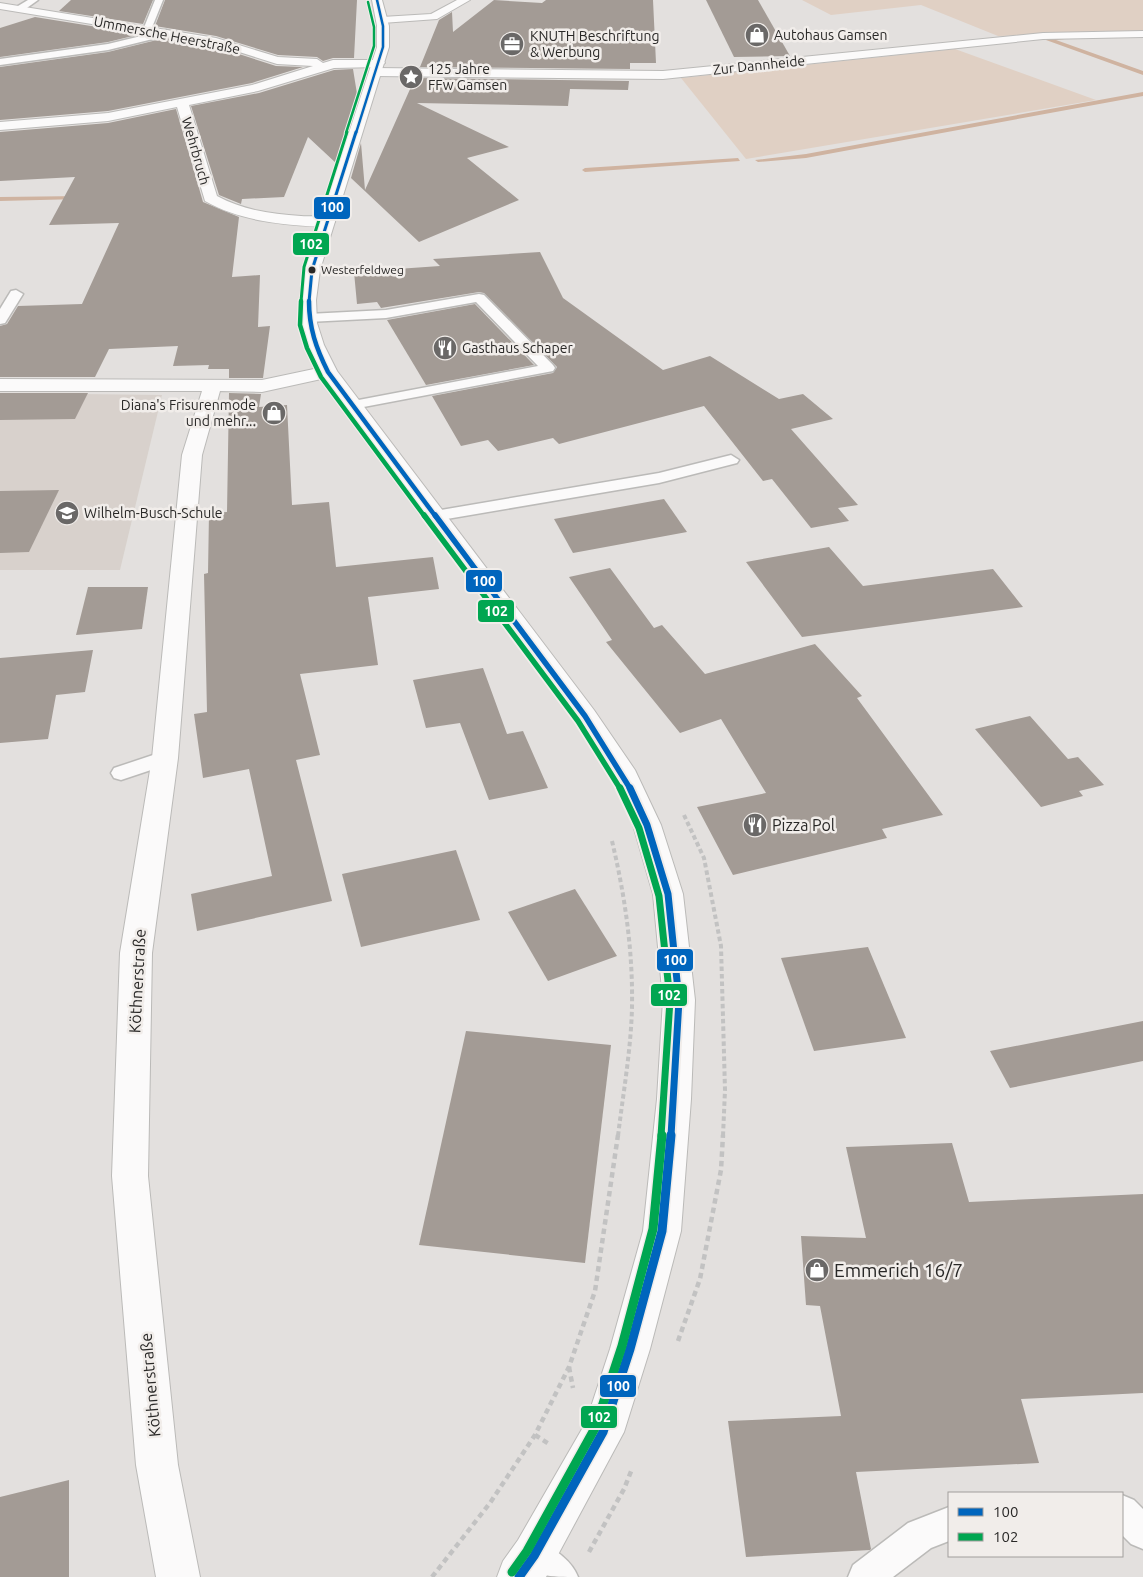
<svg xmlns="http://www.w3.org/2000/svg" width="1143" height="1577" font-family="Ubuntu,sans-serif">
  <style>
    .built { fill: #d8d1cc }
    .green { fill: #e0d0c4 }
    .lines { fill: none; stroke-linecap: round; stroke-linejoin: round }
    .stream { fill: #cfb3a0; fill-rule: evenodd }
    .building { fill: #a39b95 }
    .lane-casing { stroke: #bbbab8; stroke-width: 3 }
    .street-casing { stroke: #bbbab8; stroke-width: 2 }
    .secondary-casing { stroke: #bbbab8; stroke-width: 2 }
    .path-far1 { stroke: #c2c2c2; stroke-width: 4; stroke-dasharray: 4.5 3; stroke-linecap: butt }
    .path { stroke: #c2c2c2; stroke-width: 4.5; stroke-dasharray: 5.5 4; stroke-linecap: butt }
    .lane { fill: #fbfafa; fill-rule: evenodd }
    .street { fill: #fbfafa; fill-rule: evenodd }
    .secondary { fill: #fbfafa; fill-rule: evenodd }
    .bus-1-far5-casing { stroke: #f1edea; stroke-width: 4.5 }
    .bus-1-far4-casing { stroke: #f1edea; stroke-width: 5 }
    .bus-1-far3-casing { stroke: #f1edea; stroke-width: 7 }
    .bus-1-far2-casing { stroke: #f1edea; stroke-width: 9 }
    .bus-1-far1-casing { stroke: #f1edea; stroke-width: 11 }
    .bus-1-casing { stroke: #f1edea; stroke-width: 12 }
    .bus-2-far5-casing { stroke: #f1edea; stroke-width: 4.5 }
    .bus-2-far4-casing { stroke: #f1edea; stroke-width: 5 }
    .bus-2-far3-casing { stroke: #f1edea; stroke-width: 7 }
    .bus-2-far2-casing { stroke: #f1edea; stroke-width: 9 }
    .bus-2-far1-casing { stroke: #f1edea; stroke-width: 11 }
    .bus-2-casing { stroke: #f1edea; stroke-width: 12 }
    .bus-1-far5 { stroke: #0065bd; stroke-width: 2.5 }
    .bus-1-far4 { stroke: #0065bd; stroke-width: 3 }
    .bus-1-far3 { stroke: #0065bd; stroke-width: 4.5 }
    .bus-1-far2 { stroke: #0065bd; stroke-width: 5.5 }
    .bus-1-far1 { stroke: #0065bd; stroke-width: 7 }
    .bus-1 { stroke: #0065bd; stroke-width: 9 }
    .bus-2-far5 { stroke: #00a651; stroke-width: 2.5 }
    .bus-2-far4 { stroke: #00a651; stroke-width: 3 }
    .bus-2-far3 { stroke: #00a651; stroke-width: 4.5 }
    .bus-2-far2 { stroke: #00a651; stroke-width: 5.5 }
    .bus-2-far1 { stroke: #00a651; stroke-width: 7 }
    .bus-2 { stroke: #00a651; stroke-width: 9 }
    .bus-dot { fill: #292827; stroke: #f1edea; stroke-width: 2 }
    .labels { text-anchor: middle; stroke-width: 5; stroke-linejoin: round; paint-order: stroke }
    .far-bus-label { font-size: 12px; fill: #292827; stroke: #f1edea; text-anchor: start }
    .far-street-label { font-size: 14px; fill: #292827; stroke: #f1edea }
    .far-poi-label { font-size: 14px; fill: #292827; stroke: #f1edea; text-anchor: start }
    .poi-label { font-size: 16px; fill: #292827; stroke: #f1edea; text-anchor: start }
    .street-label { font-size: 16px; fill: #292827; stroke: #f1edea }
    .near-poi-label { font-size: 19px; fill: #292827; stroke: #f1edea; text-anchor: start }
    .line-badge { stroke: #f1edea; stroke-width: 2 }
    .badge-label { font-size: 14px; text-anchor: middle; font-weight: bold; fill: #fff }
  </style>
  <rect width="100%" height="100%" fill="#e3e0de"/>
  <path class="built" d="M0,393L162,395L120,570H0Z"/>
  <g class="green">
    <path d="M802,0H1143V32L998,36L921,5L831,15Z"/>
    <path d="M955,49L1096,100L746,159L681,78Z"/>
  </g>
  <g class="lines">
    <g class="stream">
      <path d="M1048,37H1065V39L1056,40L1143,71V75L1046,40Z"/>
      <path d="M1143,92V96L806,158L758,162L755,160L806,154Z"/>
      <path d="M738,158L740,161L585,172L582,170L585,168Z"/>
      <path d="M82,196L83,197L80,199L0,201V197Z"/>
    </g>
  </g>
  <g class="building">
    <path d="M71,0H153L143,24L59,11Z"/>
    <path d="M165,0H357L354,58H333L323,61L317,57L278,55L216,36L155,26Z"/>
    <path d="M494,0L542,3L546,0H653L656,63H630V69L420,67L439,20L452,12L453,32Z"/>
    <path d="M706,0H758L790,56L734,57Z"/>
    <path d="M35,17L141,34L108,42L0,57V28Z"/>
    <path d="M165,38L214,46L276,66L303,67L252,83L108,111L0,120V67L108,52Z"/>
    <path d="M353,69L358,100L337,164L308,137L284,197L242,199L241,204L219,195L191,106L259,93L334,70Z"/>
    <path d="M415,78L629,81L628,90L570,89L568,106L417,103L509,147L467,158L519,200L419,242L351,178L361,143L365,190Z"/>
    <path d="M176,109L203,202L239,217L232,277L260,275L258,327L270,326L263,378H229V369H208L209,365L173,366L178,346L109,349L95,377H0V326L7,324L18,306L82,304L119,223L49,225L75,177L0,181V132L108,123Z"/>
    <path d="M540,252L563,298L663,370L710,356L779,399L803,394L833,419L791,429L858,505L838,508L849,521L811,528L772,479L763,481L704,406L559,444L553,438L498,451L488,440L461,446L432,396L553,373L557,367L484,293L479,292L381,308L377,302L357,304L354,272L440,266L433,259Z"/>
    <path d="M475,304L534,365L426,385L387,320Z"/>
    <path d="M0,393H88L75,419L0,420Z"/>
    <path d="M229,393L261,394L259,407L287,405L292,505L329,502L336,567L433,557L439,589L368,597L378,665L300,674L320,755L296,760L332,901L197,931L191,894L272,876L249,769L203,778L194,714L207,712L204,574L208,573L209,513L227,512Z"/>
    <path d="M59,490L29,552L0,553V491Z"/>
    <path d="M664,499L687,532L573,553L554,519Z"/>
    <path d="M829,547L863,586L993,569L1023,607L802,637L746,562Z"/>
    <path d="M610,568L654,628L662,625L705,674L815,644L862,696L857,698L943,815L882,829L887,838L733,875L697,807L766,793L721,719L680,733L606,642L612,640L569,577Z"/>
    <path d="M88,587H148L142,629L76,635Z"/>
    <path d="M93,650L85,692L56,695L48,739L0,743V658Z"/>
    <path d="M483,668L507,734L523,731L548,788L489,800L460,723L426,728L413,680Z"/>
    <path d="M1030,716L1068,759L1078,757L1104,785L1079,791L1083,796L1041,807L975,729Z"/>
    <path d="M456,850L480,920L361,947L342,874Z"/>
    <path d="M575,889L617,956L548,981L508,912Z"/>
    <path d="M868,947L906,1038L814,1051L781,958Z"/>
    <path d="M1143,1021V1061L1010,1088L990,1051Z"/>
    <path d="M466,1031L611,1045L585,1263L419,1245Z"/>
    <path d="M952,1143L969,1202L1143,1194V1393L1021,1399L1039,1463L856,1472L871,1549L870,1550L746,1557L728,1421L841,1416L820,1306L806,1305L801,1236L866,1238L846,1147Z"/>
    <path d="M69,1480V1577H0V1497Z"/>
  </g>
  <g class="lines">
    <g class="lane-casing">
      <g id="lane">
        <path d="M28,0H38L24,10H18V6Z"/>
        <path d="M155,0H163L151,30L144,32L143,30Z"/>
        <path d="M166,30L169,31V35L108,50L0,65V59L108,44Z"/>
        <path d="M16,290L23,294L5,323L0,324V309L11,291Z"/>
        <path d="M479,294L484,295L553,365L555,368L553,371L353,409L346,405L348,402L538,366L476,302L386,318L308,322L301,318L308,314L386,310Z"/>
        <path d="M731,455L739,460L737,463L659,483L435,521L429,520L427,516L429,512L435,511L659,473Z"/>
        <path d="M165,751L172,753L175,758L172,763L121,780L114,778L111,773L114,768Z"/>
        <path d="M1122,1495L1134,1500L1143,1509V1549L1131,1544L1122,1535Z"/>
        <path d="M949,1507V1541L931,1548L893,1577H848L853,1565L908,1523Z"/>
        <path d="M534,1539C552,1547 571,1559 578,1577C551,1577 529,1577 517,1556L522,1544Z"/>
      </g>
    </g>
    <g class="street-casing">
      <g id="street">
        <path d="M457,0H470L437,19L382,23L377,20L382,17L431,14Z"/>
        <path d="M0,3L216,38L278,57L317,59L323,63L333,60H383L385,63L379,67L334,68L258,91L189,105L217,196C243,210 271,214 301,216C310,217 329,214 335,222L327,227C285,225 242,222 205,201L177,107L108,121L0,130V122L108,113L252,85L313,66L277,64L214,44L0,9Z"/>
        <path d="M1143,31V37L1043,39L663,79L375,76L369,72L375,68L663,71L1043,33Z"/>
        <path d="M328,366L335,368L337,372L335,376L262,392L220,391L202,455L178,758L152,953L148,1176L178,1465L200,1577H156L136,1465L112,1176L120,953L152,758L182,455L202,391H0V379L262,380Z"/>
      </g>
    </g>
    <g class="secondary-casing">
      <path id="secondary" d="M372,0H382L389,26V47L320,270L316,300L317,323L324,345L337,371L594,710L635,770L661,825L683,894L695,1000L691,1099L681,1231L650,1349L624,1432L546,1577H497L503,1561L518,1540L586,1422L610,1349L643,1231L657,1099L663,1000L653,894L633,825L612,778L576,722L321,376L302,334L299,312L301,286L304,270L377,47V26Z"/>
    </g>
    <g class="path-far1">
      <path d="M684,815L704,858L721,946L725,1090L723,1136"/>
      <path d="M612,841C625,896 633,951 632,1007C631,1050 623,1094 618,1136"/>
    </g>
    <g class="path">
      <path d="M678,1341L700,1279L721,1170L723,1135"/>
      <path d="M569,1367L573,1388"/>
      <path d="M535,1435L549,1444"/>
      <path d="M589,1552L624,1489L632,1469"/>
      <path d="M432,1577L490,1503L535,1435L569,1367L595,1291L618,1135"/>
    </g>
    <use href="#lane" class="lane"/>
    <use href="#street" class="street"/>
    <use href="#secondary" class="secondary"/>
    <g class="bus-1-far5-casing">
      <path id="bus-1-far5" d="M356,133L383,47V26L377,0"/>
    </g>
    <g class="bus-1-far4-casing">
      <path id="bus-1-far4" d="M309,302L312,270L356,132"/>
    </g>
    <g class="bus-1-far3-casing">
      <path id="bus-1-far3" d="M309,301C309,328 316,348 328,372L436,517"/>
    </g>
    <g class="bus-1-far2-casing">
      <path id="bus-1-far2" d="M435,515L585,716L631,790"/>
    </g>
    <g class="bus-1-far1-casing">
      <path id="bus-1-far1" d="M630,788L647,825L668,894L679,1000L671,1136"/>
    </g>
    <g class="bus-1-casing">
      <path id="bus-1" d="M519,1577L534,1556L603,1432L630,1349L662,1231L671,1135"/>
    </g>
    <g class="bus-2-far5-casing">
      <path id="bus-2-far5" d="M346,133L374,46V27L368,2"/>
    </g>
    <g class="bus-2-far4-casing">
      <path id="bus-2-far4" d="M301,302L304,267L347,132"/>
    </g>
    <g class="bus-2-far3-casing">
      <path id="bus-2-far3" d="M301,301L300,325L307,348L321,377L425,517"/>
    </g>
    <g class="bus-2-far2-casing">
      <path id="bus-2-far2" d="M424,515L578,721L621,790"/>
    </g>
    <g class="bus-2-far1-casing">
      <path id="bus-2-far1" d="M620,788L639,828L659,896L670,1000L661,1136"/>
    </g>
    <g class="bus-2-casing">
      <path id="bus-2" d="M512,1572L527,1551L595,1428L622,1346L653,1229L662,1135"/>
    </g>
    <use href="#bus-1-far5" class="bus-1-far5"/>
    <use href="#bus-1-far4" class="bus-1-far4"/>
    <use href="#bus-1-far3" class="bus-1-far3"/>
    <use href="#bus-1-far2" class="bus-1-far2"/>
    <use href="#bus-1-far1" class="bus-1-far1"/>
    <use href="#bus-1" class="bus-1"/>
    <use href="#bus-2-far5" class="bus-2-far5"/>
    <use href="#bus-2-far4" class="bus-2-far4"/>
    <use href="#bus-2-far3" class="bus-2-far3"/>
    <use href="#bus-2-far2" class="bus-2-far2"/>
    <use href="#bus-2-far1" class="bus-2-far1"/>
    <use href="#bus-2" class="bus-2"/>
  </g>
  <defs>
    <g id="shop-disc" transform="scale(1.25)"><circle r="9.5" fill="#6a6867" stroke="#f1edea"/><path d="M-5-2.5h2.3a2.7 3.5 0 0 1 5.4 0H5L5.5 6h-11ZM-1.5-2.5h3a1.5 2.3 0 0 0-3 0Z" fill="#fff"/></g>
    <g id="office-disc" transform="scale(1.25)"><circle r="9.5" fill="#6a6867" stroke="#f1edea"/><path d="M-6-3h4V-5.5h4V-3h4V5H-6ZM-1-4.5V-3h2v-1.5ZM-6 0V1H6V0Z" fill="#fff"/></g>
    <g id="sight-disc" transform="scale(1.25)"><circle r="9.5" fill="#6a6867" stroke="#f1edea"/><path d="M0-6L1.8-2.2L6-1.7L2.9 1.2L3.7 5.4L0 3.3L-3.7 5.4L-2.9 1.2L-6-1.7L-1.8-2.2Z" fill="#fff"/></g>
    <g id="restaurant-disc" transform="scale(1.25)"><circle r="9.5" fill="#6a6867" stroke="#f1edea"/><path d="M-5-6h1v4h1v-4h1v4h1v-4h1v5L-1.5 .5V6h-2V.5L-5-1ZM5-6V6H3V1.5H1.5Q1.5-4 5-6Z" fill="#fff"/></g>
    <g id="school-disc" transform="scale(1.25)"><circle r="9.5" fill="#6a6867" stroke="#f1edea"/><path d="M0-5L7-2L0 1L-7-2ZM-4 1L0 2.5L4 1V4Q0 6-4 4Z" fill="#fff"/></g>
  </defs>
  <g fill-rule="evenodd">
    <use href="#shop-disc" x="757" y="35"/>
    <use href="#office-disc" x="512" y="44"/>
    <use href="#sight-disc" x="411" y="77"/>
    <use href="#restaurant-disc" x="445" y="348"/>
    <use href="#shop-disc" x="274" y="413"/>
    <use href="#school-disc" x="67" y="513"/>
    <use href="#restaurant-disc" x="755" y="825"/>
    <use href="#shop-disc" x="817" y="1270"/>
  </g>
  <circle class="bus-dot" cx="312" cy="270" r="4.5"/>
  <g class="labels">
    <g class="far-bus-label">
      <text x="321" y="274">Westerfeldweg</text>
    </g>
    <g class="far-street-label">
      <text transform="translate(167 35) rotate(11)" y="5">Ummersche Heerstraße</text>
      <text transform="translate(759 65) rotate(-6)" y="5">Zur Dannheide</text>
      <text transform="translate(196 151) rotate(74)" y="5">Wehrbruch</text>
    </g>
    <g class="far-poi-label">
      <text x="774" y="40">Autohaus Gamsen</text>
      <text x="530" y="41">KNUTH Beschriftung<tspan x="530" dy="16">&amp; Werbung</tspan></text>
      <text x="428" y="74">125 Jahre<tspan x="428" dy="16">FFw Gamsen</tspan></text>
      <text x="462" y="353">Gasthaus Schaper</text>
      <text x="256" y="410" text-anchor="end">Diana's Frisurenmode<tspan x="256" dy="16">und mehr...</tspan></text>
      <text x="84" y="518">Wilhelm-Busch-Schule</text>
    </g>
    <g class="poi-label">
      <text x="772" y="831">Pizza Pol</text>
    </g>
    <g class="street-label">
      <text transform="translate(137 981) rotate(-87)" y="6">Köthnerstraße</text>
      <text transform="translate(150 1385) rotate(-95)" y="6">Köthnerstraße</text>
    </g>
    <g class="near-poi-label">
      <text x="834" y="1277">Emmerich 16/7</text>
    </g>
  </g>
  <g class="line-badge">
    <rect x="313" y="196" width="38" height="24" rx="5" fill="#0065bd"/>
    <rect x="292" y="232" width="38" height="24" rx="5" fill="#00a651"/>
    <rect x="465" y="569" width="38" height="24" rx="5" fill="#0065bd"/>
    <rect x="477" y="599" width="38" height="24" rx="5" fill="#00a651"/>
    <rect x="656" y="948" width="38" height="24" rx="5" fill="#0065bd"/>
    <rect x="650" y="983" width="38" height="24" rx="5" fill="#00a651"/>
    <rect x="599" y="1374" width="38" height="24" rx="5" fill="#0065bd"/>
    <rect x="580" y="1405" width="38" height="24" rx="5" fill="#00a651"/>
  </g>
  <g class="badge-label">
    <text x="332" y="212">100</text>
    <text x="311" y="249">102</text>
    <text x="484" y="586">100</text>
    <text x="496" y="616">102</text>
    <text x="675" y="965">100</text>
    <text x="669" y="1000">102</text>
    <text x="618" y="1391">100</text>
    <text x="599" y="1422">102</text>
  </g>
  <rect x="948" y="1492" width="175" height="65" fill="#f1edea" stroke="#a19e9c"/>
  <rect x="958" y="1508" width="25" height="8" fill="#0065bd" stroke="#a19e9c"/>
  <text x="993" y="1517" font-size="15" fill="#292827">100</text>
  <rect x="958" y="1533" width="25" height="8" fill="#00a651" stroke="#a19e9c"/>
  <text x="993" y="1542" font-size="15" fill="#292827">102</text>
</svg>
